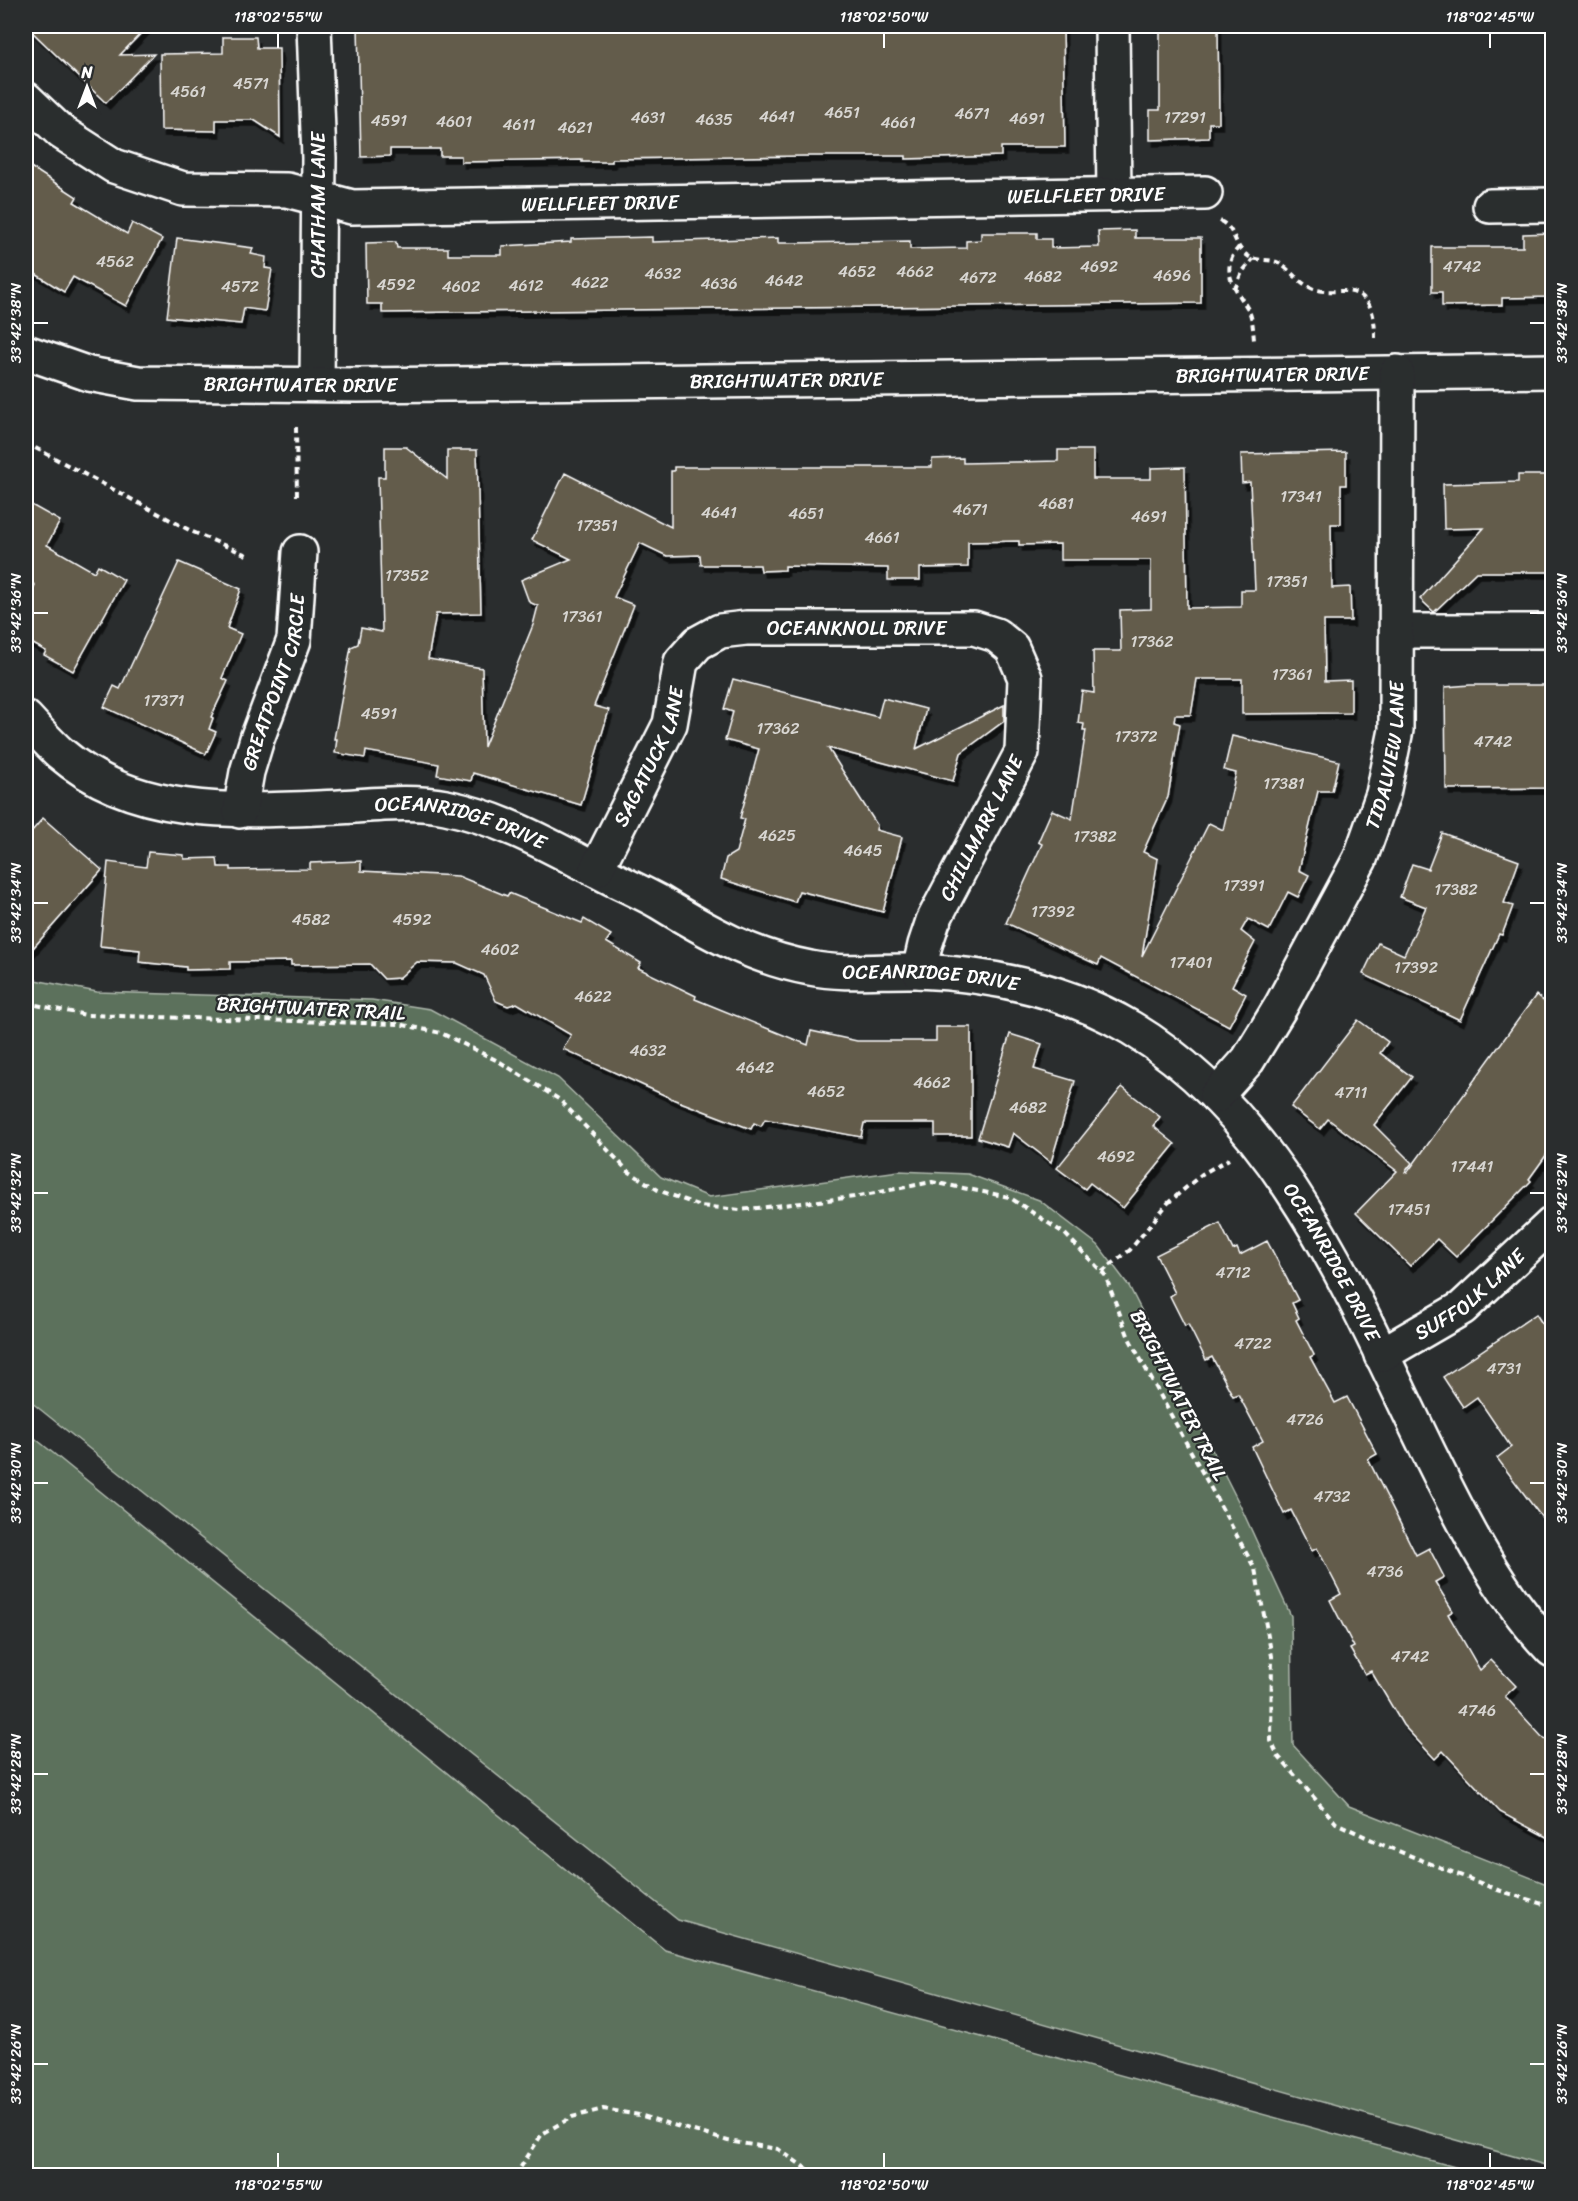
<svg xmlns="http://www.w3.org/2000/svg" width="1578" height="2201" font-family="Sriracha,sans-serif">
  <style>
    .green { fill: #5c715b; stroke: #aeb8ad; stroke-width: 1.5 }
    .building { fill: #645b4c; stroke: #fff; stroke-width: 1.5; filter: url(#shadow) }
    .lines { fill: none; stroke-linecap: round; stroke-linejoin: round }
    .minor-casing { stroke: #fff; stroke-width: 38 }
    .path { stroke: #fff; stroke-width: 4; stroke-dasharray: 6 4.5; stroke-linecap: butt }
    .minor { stroke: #2a2d2e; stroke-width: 33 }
    .ticks { fill: none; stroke: #fff; stroke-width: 2 }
    .labels { text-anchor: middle; stroke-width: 4.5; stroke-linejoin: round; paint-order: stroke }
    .number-label { font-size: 16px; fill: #d8d6d2 }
    .street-label { font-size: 20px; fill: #fff; stroke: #2a2d2e }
    .neatline { fill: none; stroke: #fff; stroke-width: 2 }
    .ticks-label { font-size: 15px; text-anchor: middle; fill: #fff }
  </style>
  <defs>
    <filter id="shadow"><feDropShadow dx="3.5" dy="6" stdDeviation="0" flood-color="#0009"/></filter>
  </defs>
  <rect width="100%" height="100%" fill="#2a2d2e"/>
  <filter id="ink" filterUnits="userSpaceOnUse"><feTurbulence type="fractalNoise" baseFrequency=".0167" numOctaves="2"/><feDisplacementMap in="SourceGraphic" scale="12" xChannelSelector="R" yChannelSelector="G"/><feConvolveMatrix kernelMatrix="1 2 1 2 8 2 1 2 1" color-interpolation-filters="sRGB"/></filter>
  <g filter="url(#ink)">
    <g class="green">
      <path d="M26,973L35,980L97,992L372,1000L430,1009L558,1078L661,1177L709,1197L899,1171L968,1174L1039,1200L1098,1245L1129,1286L1238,1501L1291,1616L1293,1745L1349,1806L1552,1886V2167L678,1920L26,1398Z"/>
      <path d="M26,1431L665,1950L1484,2175H26Z"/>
    </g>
    <g class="building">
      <path d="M26,26H148L120,55L154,54L106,103Z"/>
      <path d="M358,26H1063L1065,147H1001V156L906,159V156H806L612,159V162H582V160L461,162V156H440V149H390V156L361,157Z"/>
      <path d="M1160,26H1218L1219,123H1209V138L1150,140V110H1160Z"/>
      <path d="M223,37H256L257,48H279L280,137L254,120H216V131L161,130L160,54L223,53Z"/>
      <path d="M26,164L77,197L74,202L127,234L132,223L162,239L126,306L73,277L64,292L26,268Z"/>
      <path d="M1135,230V238H1201V303L382,313V304H367L366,243L396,242L397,248H448V255H502V246L571,242V239L652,237V242L778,238V243H794L910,241V249L966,248V241L981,240V233H1037V239H1051V248L1099,247L1098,231Z"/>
      <path d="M1552,233V297L1502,298V305L1442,306V292H1432V247H1523V234Z"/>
      <path d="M177,238L253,248L251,254L266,257L265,268L272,269L265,311L244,308L241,324L167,317Z"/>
      <path d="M385,447H406L447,479V450H477L481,613L436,614L428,659L482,668L484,747L533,625L538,606L529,602L521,580L571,559L532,540L565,473L671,527V471H674V467H932V459L963,458V463L1058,461V450H1093V479H1151V468L1185,467L1187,608L1241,607V590H1255L1250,482L1242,483L1241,454L1346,452V485H1341V524H1331L1332,588L1350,587L1351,621H1324L1325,681L1351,680V713L1242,714V679H1197L1191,715H1175L1174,722L1180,724L1168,797L1143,852L1158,859L1142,956L1209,823L1223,830L1236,773L1224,770L1232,736L1339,761L1332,791H1318L1299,870L1309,875L1298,897L1288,892L1269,930L1248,919L1241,931L1255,942L1232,986L1246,994L1229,1026L1101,958L1098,965L1006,923L1042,844L1038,842L1052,810L1072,819L1086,730H1083L1084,724L1078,723L1082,691L1094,693L1093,651H1121L1120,610L1151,609V560H1060V544L1019,545V541L968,542V567L920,568V580H888V568L785,566V570L761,571L760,565H701L700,555L667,556L640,543L614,597L634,605L594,706L609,710L581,805L473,773L471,781L437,775L439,764L366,751L365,758L335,753L337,739H334L351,647L358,644L361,628L382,632L378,477H385Z"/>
      <path d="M1518,475H1552V572H1476L1434,612L1420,599L1484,528L1444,529L1443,484L1518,482Z"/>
      <path d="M26,502L60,521L47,545L94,572L98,565L124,580L73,671L44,655L46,651L26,640V602L35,585L27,580L26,582Z"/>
      <path d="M179,562L241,589L227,628L241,634L222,678L228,681L211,717L213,718L209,729L216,732L206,754L104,707L114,686L120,689Z"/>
      <path d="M733,679L878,717L883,698L926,709L916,749L1004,705V721L961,753L953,781L828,748L877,825L876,830L902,837L883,912L799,891L795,902L721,879L726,858L736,852L745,819L740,818L759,749L725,740L733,712L724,709Z"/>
      <path d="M1470,685H1552V788L1446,789L1445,687Z"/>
      <path d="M43,818L102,870L26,956V838Z"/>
      <path d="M1442,833L1519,861L1504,903L1513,906L1502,935L1499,934L1460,1020L1363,974L1378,943L1404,955L1426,907L1400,897L1412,864L1428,869Z"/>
      <path d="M148,852L184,855V859L217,858L218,867H231V870L310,869V863L361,861V871L458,876L507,896L509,893L582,923L584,919L611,935L606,942L641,963L638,968L696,996L695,999L808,1045L811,1031L857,1041H936V1027H971V1136H935V1123H864L861,1137L765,1119L761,1126L754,1123L751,1129L675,1100L563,1049L571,1035L517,1003L508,1006L496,1001L484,975L457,963L417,962L399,978L384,979L370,964L291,965V961L230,962V969L186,970V967L139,962L140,950L100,946L108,862L146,867Z"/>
      <path d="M1536,995L1552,1008V1147L1529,1179L1531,1181L1456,1257L1437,1239L1410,1266L1356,1213L1397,1171L1328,1119L1320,1129L1291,1107L1358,1020L1388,1042L1380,1053L1412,1077L1374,1125L1412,1163L1405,1172L1407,1173Z"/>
      <path d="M1010,1034L1042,1044L1034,1069L1075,1081L1051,1162L1013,1133L1008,1147L978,1138Z"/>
      <path d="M1122,1087L1160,1117L1153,1126L1175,1144L1123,1208L1090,1183L1085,1189L1057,1168Z"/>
      <path d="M1220,1223L1233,1250L1237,1248L1240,1255L1267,1241L1298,1300L1292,1303L1299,1318L1296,1320L1314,1355L1310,1357L1335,1403L1347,1397L1377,1454L1368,1459L1416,1555L1429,1548L1444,1577L1435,1582L1453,1611L1448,1614L1480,1670L1491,1660L1516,1686L1505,1696L1542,1737L1552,1742V1840L1500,1812L1443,1751L1435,1759L1403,1725L1371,1671L1365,1674L1350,1649L1354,1647L1330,1600L1341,1594L1317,1548L1312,1551L1291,1510L1284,1514L1252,1447L1263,1441L1238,1394L1233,1396L1212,1357L1206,1360L1188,1324L1185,1326L1170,1296L1175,1293L1156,1255Z"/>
      <path d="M1536,1314L1552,1339V1531L1497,1458L1511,1447L1477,1397L1463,1407L1443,1377Z"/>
    </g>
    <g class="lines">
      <g class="minor-casing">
        <g id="minor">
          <path d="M314,26L319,158L317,384"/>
          <path d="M1112,26L1114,195"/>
          <path id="s1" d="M26,99L61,132L114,166L183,189L287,190L352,207L1205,193"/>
          <path d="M1490,206L1552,205"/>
          <path id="s2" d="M26,352L89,374L138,383L358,385L1552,371"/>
          <path d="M1398,631H1552"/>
          <path id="s3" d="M26,718C37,730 48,742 60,753C138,820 244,811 339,807C373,805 413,800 446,807C503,819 548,845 598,871C618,882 639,891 659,902C706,931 754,958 810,968C844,975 882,970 917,971C990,974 1067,990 1131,1028C1284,1120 1354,1300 1429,1453C1463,1522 1498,1593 1552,1650"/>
          <path id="s4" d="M240,811L247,772L257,739L294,640L300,552"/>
          <path id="s5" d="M596,870L670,724L681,662L698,643L720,631L746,628H974L996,635L1012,648L1025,678L1022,752L933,921L925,945L919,971"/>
          <path id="s6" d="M1216,1096L1248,1060L1281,1006L1360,859L1383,794L1396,730L1397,372"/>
          <path id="s7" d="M1381,1355L1462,1308L1552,1224"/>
        </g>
      </g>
      <g class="path">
        <path d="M1220,221C1237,229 1233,247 1248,256C1257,262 1269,258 1279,263C1292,271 1301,286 1317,290C1326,292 1335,291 1344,291C1372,292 1375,316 1375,338"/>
        <path d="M1239,247C1218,271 1236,288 1249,311C1253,320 1253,330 1254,340"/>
        <path d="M1235,289L1242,272L1253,259"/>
        <path d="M296,427L297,497"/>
        <path d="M26,443L193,532L247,555"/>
        <path d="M26,1003L86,1015L399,1024L441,1033L500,1062L560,1100L628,1171L658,1190L700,1206L740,1210L854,1197L932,1182L1009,1197L1065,1234L1105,1275L1129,1338L1255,1569L1272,1656L1271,1741L1278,1756L1336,1823L1383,1845L1498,1890L1552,1907"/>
        <path d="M1102,1272L1130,1250L1168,1203L1202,1174L1229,1159"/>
        <path d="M515,2176L542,2134L572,2117L603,2109L639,2115L728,2141L778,2149L817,2176"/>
      </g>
      <use href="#minor" class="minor"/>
    </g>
  </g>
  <path class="ticks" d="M278,33V48M884,33V48M1490,33V48M33,323H48M1530,323H1545M33,613H48M1530,613H1545M33,903H48M1530,903H1545M33,1193H48M1530,1193H1545M33,1483H48M1530,1483H1545M33,1774H48M1530,1774H1545M33,2064H48M1530,2064H1545M278,2153V2168M884,2153V2168M1490,2153V2168"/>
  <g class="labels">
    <g class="number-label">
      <text x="251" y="89">4571</text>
      <text x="188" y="97">4561</text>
      <text x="842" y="118">4651</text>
      <text x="972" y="119">4671</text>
      <text x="777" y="122">4641</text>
      <text x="648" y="123">4631</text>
      <text x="1185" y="123">17291</text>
      <text x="1027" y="124">4691</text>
      <text x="714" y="125">4635</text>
      <text x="389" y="126">4591</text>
      <text x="454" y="127">4601</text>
      <text x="898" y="128">4661</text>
      <text x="519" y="130">4611</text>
      <text x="575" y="133">4621</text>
      <text x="115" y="267">4562</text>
      <text x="1099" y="272">4692</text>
      <text x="1462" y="272">4742</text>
      <text x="857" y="277">4652</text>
      <text x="915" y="277">4662</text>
      <text x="663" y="279">4632</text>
      <text x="1172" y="281">4696</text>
      <text x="1043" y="282">4682</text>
      <text x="978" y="283">4672</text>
      <text x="784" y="286">4642</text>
      <text x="590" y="288">4622</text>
      <text x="719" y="289">4636</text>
      <text x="396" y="290">4592</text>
      <text x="526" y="291">4612</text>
      <text x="240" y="292">4572</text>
      <text x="461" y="292">4602</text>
      <text x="1301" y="502">17341</text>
      <text x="1056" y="509">4681</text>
      <text x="970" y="515">4671</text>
      <text x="719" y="518">4641</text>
      <text x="806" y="519">4651</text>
      <text x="1149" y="522">4691</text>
      <text x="597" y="531">17351</text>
      <text x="882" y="543">4661</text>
      <text x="407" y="581">17352</text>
      <text x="1287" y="587">17351</text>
      <text x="582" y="622">17361</text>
      <text x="1152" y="647">17362</text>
      <text x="1292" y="680">17361</text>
      <text x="164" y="706">17371</text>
      <text x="379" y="719">4591</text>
      <text x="778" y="734">17362</text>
      <text x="1136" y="742">17372</text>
      <text x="1493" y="747">4742</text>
      <text x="1284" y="789">17381</text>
      <text x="777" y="841">4625</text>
      <text x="1095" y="842">17382</text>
      <text x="863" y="856">4645</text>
      <text x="1244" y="891">17391</text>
      <text x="1456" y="895">17382</text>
      <text x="1053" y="917">17392</text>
      <text x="311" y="925">4582</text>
      <text x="412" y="925">4592</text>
      <text x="500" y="955">4602</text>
      <text x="1191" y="968">17401</text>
      <text x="1416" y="973">17392</text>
      <text x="593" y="1002">4622</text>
      <text x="648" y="1056">4632</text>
      <text x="755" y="1073">4642</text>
      <text x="932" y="1088">4662</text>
      <text x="826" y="1097">4652</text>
      <text x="1351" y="1098">4711</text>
      <text x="1028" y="1113">4682</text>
      <text x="1116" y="1162">4692</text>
      <text x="1472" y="1172">17441</text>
      <text x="1409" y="1215">17451</text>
      <text x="1233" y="1278">4712</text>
      <text x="1253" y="1349">4722</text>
      <text x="1504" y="1374">4731</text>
      <text x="1305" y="1425">4726</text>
      <text x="1332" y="1502">4732</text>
      <text x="1385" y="1577">4736</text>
      <text x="1410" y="1662">4742</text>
      <text x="1477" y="1716">4746</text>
    </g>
    <g class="street-label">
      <text dy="7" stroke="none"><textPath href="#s1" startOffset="1089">WELLFLEET DRIVE</textPath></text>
      <text dy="7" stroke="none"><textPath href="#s1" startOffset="603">WELLFLEET DRIVE</textPath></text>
      <text transform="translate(318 205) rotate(-90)" y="7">CHATHAM LANE</text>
      <text dy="7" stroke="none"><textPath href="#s2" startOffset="1251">BRIGHTWATER DRIVE</textPath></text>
      <text dy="7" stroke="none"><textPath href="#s2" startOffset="765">BRIGHTWATER DRIVE</textPath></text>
      <text dy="7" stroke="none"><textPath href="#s2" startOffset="279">BRIGHTWATER DRIVE</textPath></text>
      <text dy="7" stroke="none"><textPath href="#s5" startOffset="414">OCEANKNOLL DRIVE</textPath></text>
      <text dy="7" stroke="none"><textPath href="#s4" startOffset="134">GREATPOINT CIRCLE</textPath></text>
      <text dy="7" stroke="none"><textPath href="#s5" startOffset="126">SAGATUCK LANE</textPath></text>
      <text dy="7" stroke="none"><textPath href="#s6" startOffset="386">TIDALVIEW LANE</textPath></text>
      <text dy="7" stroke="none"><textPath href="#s3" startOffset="465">OCEANRIDGE DRIVE</textPath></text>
      <text transform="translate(981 828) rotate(-63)" y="7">CHILLMARK LANE</text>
      <text dy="7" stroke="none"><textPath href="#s3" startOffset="969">OCEANRIDGE DRIVE</textPath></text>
      <text transform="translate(311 1008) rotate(3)" y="7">BRIGHTWATER TRAIL</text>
      <text dy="7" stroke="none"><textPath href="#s3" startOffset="1491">OCEANRIDGE DRIVE</textPath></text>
      <text dy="7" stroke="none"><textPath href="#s7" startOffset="108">SUFFOLK LANE</textPath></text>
      <text transform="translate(1179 1395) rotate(63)" y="7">BRIGHTWATER TRAIL</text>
    </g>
  </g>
  <rect width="1578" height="2201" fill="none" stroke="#2a2d2e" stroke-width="66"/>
  <g transform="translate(87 87)" stroke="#2a2d2e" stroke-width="4.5" paint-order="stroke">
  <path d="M0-4.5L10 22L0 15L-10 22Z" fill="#ffffff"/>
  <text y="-9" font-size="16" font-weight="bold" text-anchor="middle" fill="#ffffff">N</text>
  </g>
  <rect x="33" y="33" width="1512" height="2135" class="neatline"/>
  <g class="ticks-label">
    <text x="278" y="22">118°02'55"W</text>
    <text x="884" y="22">118°02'50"W</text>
    <text x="1490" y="22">118°02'45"W</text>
    <text transform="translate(16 323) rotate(-90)" y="5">33°42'38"N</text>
    <text transform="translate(1562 323) rotate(-90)" y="5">33°42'38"N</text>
    <text transform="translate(16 613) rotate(-90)" y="5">33°42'36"N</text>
    <text transform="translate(1562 613) rotate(-90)" y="5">33°42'36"N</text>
    <text transform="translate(16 903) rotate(-90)" y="5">33°42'34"N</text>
    <text transform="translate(1562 903) rotate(-90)" y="5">33°42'34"N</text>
    <text transform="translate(16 1193) rotate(-90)" y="5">33°42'32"N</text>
    <text transform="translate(1562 1193) rotate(-90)" y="5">33°42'32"N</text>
    <text transform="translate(16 1483) rotate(-90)" y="5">33°42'30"N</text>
    <text transform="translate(1562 1483) rotate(-90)" y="5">33°42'30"N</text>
    <text transform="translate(16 1774) rotate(-90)" y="5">33°42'28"N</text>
    <text transform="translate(1562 1774) rotate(-90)" y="5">33°42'28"N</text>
    <text transform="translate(16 2064) rotate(-90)" y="5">33°42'26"N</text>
    <text transform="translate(1562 2064) rotate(-90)" y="5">33°42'26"N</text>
    <text x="278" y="2190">118°02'55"W</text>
    <text x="884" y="2190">118°02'50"W</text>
    <text x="1490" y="2190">118°02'45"W</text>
  </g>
</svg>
